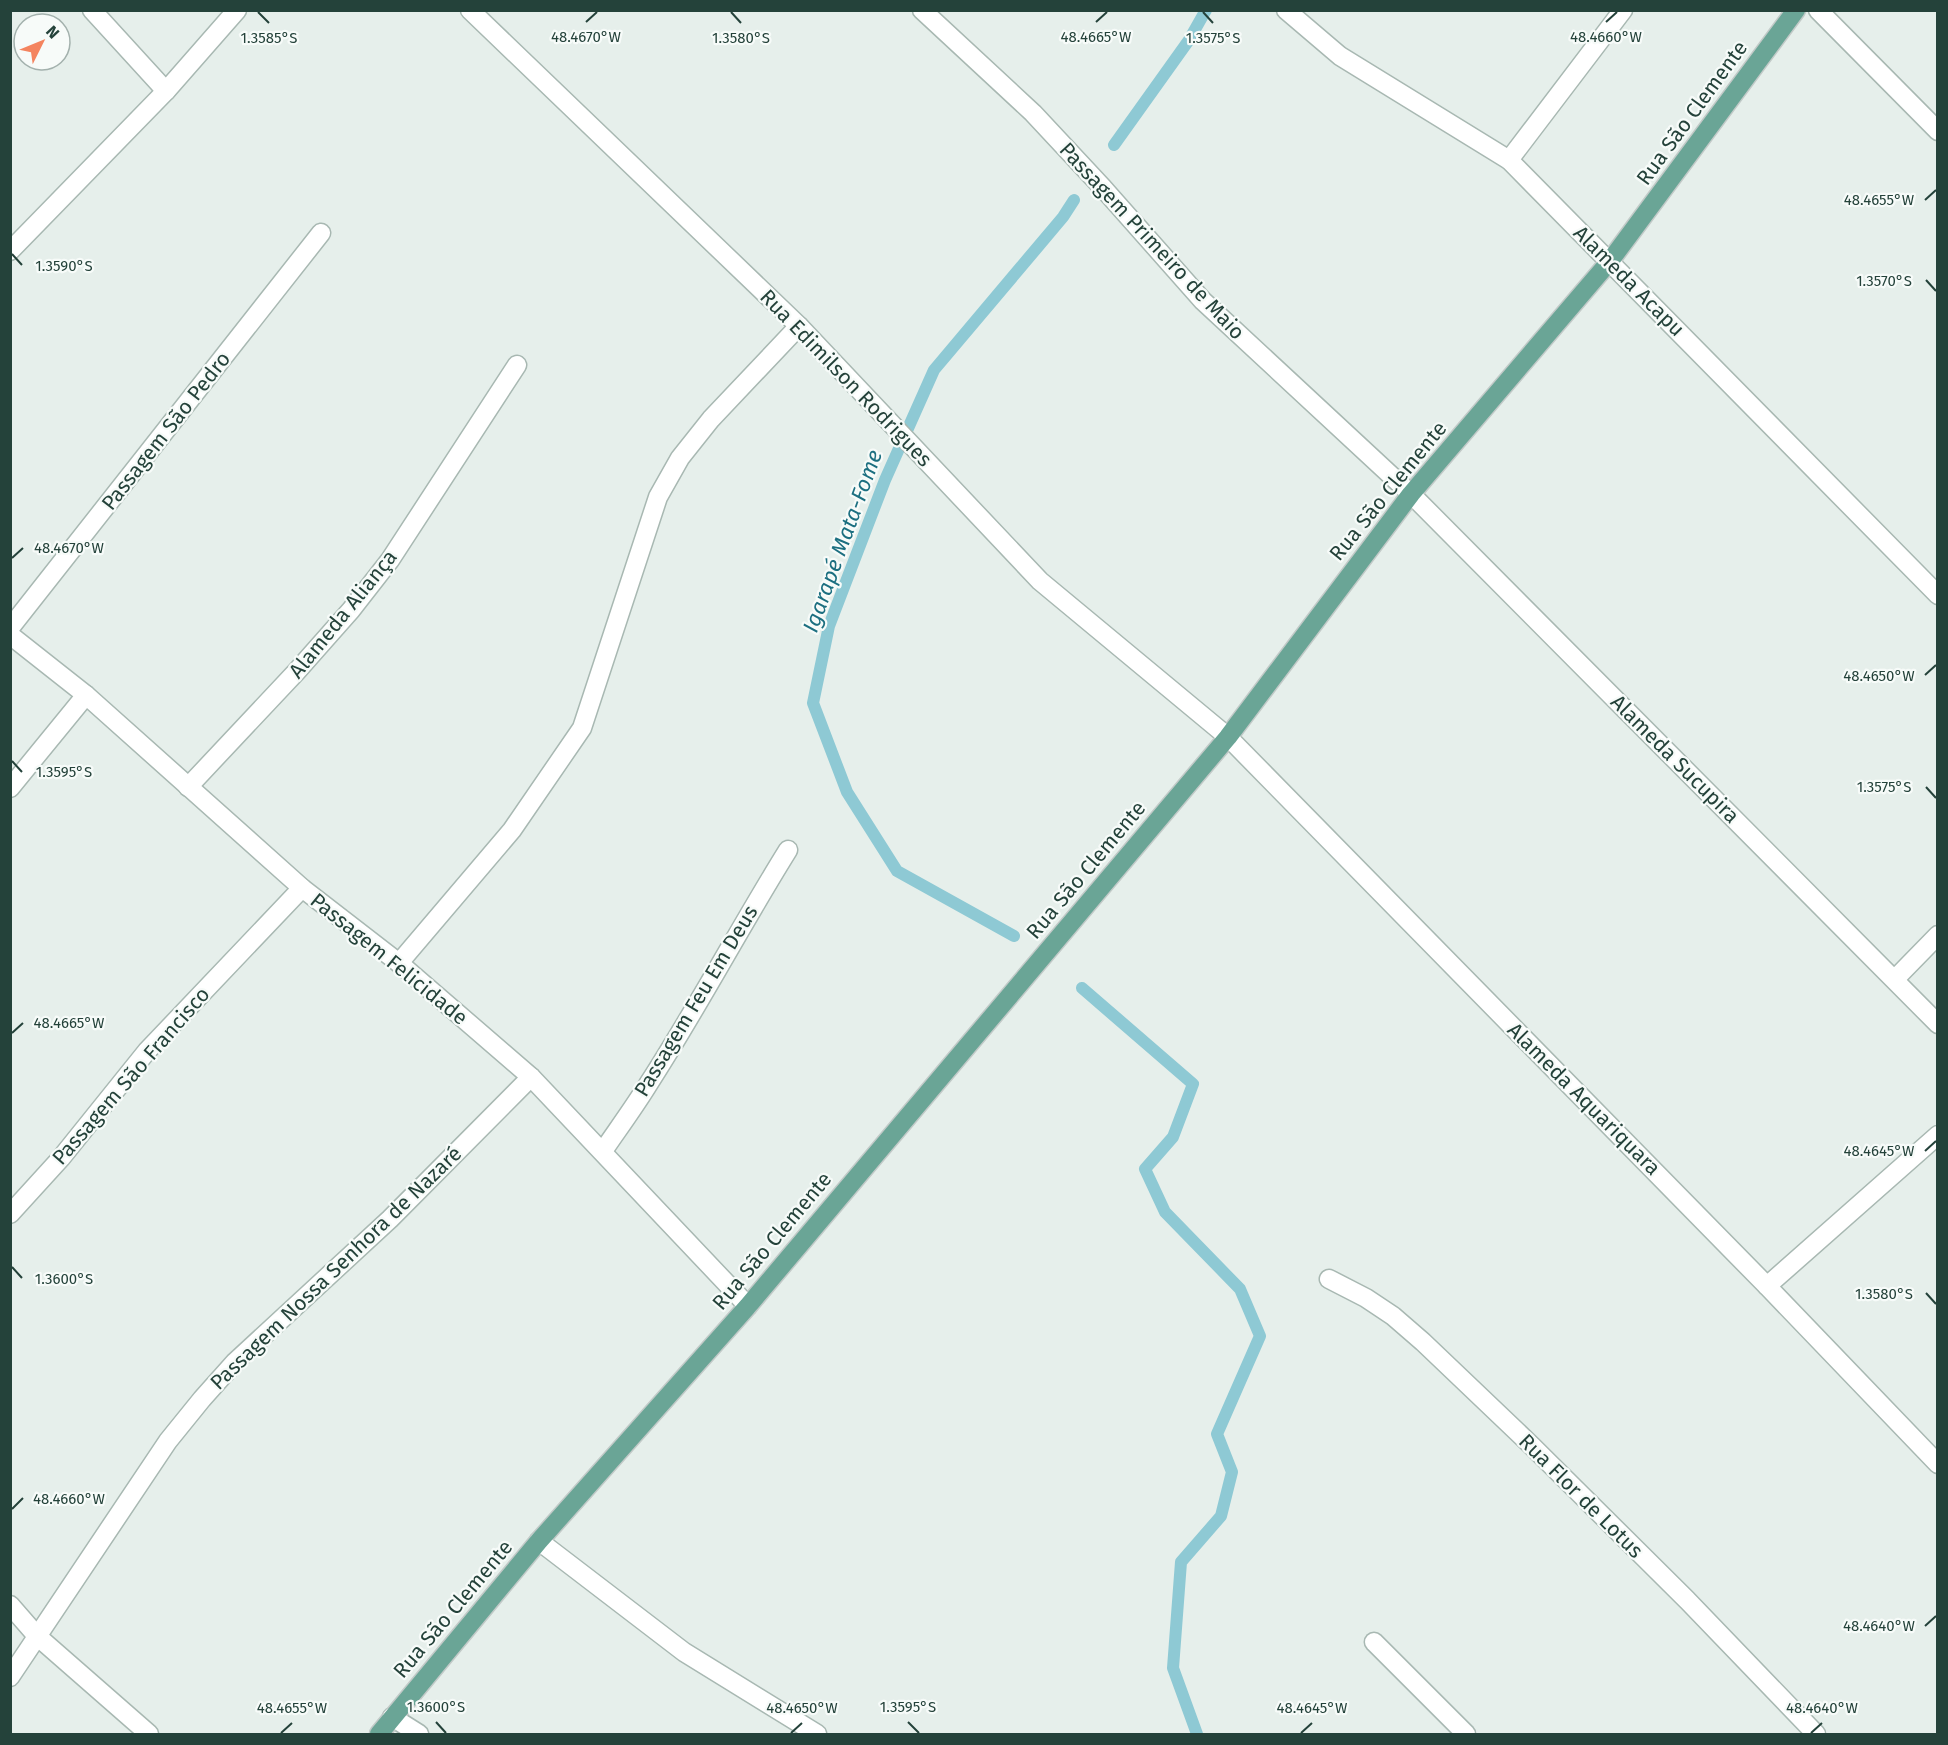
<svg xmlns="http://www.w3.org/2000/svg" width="1948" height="1745" font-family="'Fira Sans',sans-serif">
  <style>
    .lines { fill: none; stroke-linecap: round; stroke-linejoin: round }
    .stream { stroke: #8ec9d4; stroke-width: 12 }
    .minor-casing { stroke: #a8b8b2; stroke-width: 21 }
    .major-casing { stroke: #c2cac8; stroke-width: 21 }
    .minor { stroke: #fff; stroke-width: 18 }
    .major { stroke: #6aa596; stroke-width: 18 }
    .ticks { fill: none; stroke: #24423a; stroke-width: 2 }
    .labels { text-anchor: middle; stroke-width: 4.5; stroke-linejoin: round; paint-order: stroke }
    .street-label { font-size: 21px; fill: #24423a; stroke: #f7fbf9 }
    .water-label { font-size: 22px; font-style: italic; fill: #1c6f80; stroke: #f7fbf9 }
    .ticks-label { font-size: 15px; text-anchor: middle; fill: #24423a; stroke: #f7fbf9; stroke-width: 4.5; stroke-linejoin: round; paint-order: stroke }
  </style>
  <rect width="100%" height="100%" fill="#e6efeb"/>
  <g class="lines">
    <g class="stream">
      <path d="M1114,145L1189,40L1206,10"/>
      <path d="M1014,936L897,871L847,792L813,703L829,626L885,480L934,370L1063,217L1074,200"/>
      <path d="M1082,988L1193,1084L1173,1137L1145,1169L1165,1212L1240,1289L1260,1336L1217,1434L1232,1472L1221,1516L1181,1562L1173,1668L1197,1734"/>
    </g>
    <g class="minor-casing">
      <g id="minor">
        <path d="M92,10L166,91"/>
        <path d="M470,10L799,326L1040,581L1228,737L1767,1286L1938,1464"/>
        <path d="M922,10L1033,113L1103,188L1203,301L1411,494L1938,1024"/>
        <path d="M1286,10L1340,56L1509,160L1938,595"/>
        <path d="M1818,10L1938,131"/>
        <path d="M1509,160L1623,10"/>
        <path d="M10,251L166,91L237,10"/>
        <path d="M10,628L321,233"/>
        <path d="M10,635L86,695L302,888L399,963L531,1077L748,1306"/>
        <path d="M188,787L297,671L351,610L390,560L517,365"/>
        <path d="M10,788L86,695"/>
        <path d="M399,963L512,830L582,728L658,497L680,458L711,419L799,326"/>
        <path d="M1895,979L1938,935"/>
        <path d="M603,1151C618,1129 635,1106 649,1083C698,1007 740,927 788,850"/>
        <path d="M10,1214L61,1158L147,1051L302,888"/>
        <path d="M1329,1279L1366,1298L1393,1316L1423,1342L1532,1446L1687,1600L1816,1734"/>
        <path d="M1767,1286L1938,1135"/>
        <path d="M539,1541L684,1652L817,1734"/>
        <path d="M10,1605L37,1636L149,1734"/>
        <path d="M1374,1642L1466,1734"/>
        <path d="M10,1677L168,1441L202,1399L235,1362L390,1219L531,1077"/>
        <path d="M392,1717L419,1734"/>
      </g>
    </g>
    <g class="major-casing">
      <path id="major" d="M379,1734L539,1541L748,1306L1228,737L1411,494L1610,261L1796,10"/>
    </g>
    <use href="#minor" class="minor"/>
    <use href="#major" class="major"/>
  </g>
  <path class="ticks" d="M258,12L269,23M731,12L741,23M1203,12L1213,23M586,22L597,12M1096,22L1107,12M1606,22L1617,12M1925,200L1936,190M12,254L22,265M1926,280L1936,291M12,558L23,548M1925,675L1936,665M12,761L22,772M1926,787L1936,798M12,1033L23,1023M1925,1151L1936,1141M12,1267L22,1278M1926,1293L1936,1304M12,1509L23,1498M1925,1626L1936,1616M436,1722L446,1733M908,1722L919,1733M281,1733L292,1723M791,1733L802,1723M1301,1733L1312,1723M1811,1733L1822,1723"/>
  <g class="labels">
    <g class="street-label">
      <text transform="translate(1692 113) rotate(-54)" y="7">Rua São Clemente</text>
      <text transform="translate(1152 241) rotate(47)" y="7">Passagem Primeiro de Maio</text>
      <text transform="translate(1629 281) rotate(45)" y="7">Alameda Acapu</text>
      <text transform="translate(846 378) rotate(46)" y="7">Rua Edimilson Rodrigues</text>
      <text transform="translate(166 431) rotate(-52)" y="7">Passagem São Pedro</text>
      <text transform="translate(1388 491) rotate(-51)" y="7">Rua São Clemente</text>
      <text transform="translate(343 614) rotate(-51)" y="7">Alameda Aliança</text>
      <text transform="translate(1675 759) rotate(45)" y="7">Alameda Sucupira</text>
      <text transform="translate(1086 870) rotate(-50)" y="7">Rua São Clemente</text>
      <text transform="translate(389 959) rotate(39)" y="7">Passagem Felicidade</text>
      <text transform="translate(696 1001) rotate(-59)" y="7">Passagem Feu Em Deus</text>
      <text transform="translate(131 1076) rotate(-49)" y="7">Passagem São Francisco</text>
      <text transform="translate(1584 1099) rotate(45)" y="7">Alameda Aquariquara</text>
      <text transform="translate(772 1241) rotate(-50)" y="7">Rua São Clemente</text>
      <text transform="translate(336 1268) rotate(-44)" y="7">Passagem Nossa Senhora de Nazaré</text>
      <text transform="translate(1581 1496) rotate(45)" y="7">Rua Flor de Lotus</text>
      <text transform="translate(453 1609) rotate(-50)" y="7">Rua São Clemente</text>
    </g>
    <g class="water-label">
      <text transform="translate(842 541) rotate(-70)" y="8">Igarapé Mata-Fome</text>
    </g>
  </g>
  <g class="ticks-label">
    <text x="586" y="42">48.4670°W</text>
    <text x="1096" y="42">48.4665°W</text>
    <text x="1606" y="42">48.4660°W</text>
    <text x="741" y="43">1.3580°S</text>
    <text x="269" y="43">1.3585°S</text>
    <text x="1213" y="43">1.3575°S</text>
    <text x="1879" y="205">48.4655°W</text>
    <text x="64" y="271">1.3590°S</text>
    <text x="1884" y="286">1.3570°S</text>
    <text x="69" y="553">48.4670°W</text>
    <text x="1879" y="681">48.4650°W</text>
    <text x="64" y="777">1.3595°S</text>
    <text x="1884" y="792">1.3575°S</text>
    <text x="69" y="1028">48.4665°W</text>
    <text x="1879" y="1156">48.4645°W</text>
    <text x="64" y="1284">1.3600°S</text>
    <text x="1884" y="1299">1.3580°S</text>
    <text x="69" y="1504">48.4660°W</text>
    <text x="1879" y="1631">48.4640°W</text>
    <text x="436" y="1712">1.3600°S</text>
    <text x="908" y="1712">1.3595°S</text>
    <text x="292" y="1713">48.4655°W</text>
    <text x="802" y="1713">48.4650°W</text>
    <text x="1312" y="1713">48.4645°W</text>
    <text x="1822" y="1713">48.4640°W</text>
  </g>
  <rect width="1948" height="1745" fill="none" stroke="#24423a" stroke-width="24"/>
  <g transform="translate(42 42) rotate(47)"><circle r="28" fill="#f7fbf9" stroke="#a3b1ad" stroke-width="1.5"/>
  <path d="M0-4.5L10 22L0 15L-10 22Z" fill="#f4845f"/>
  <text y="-9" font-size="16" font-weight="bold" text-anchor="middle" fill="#24423a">N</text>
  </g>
</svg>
